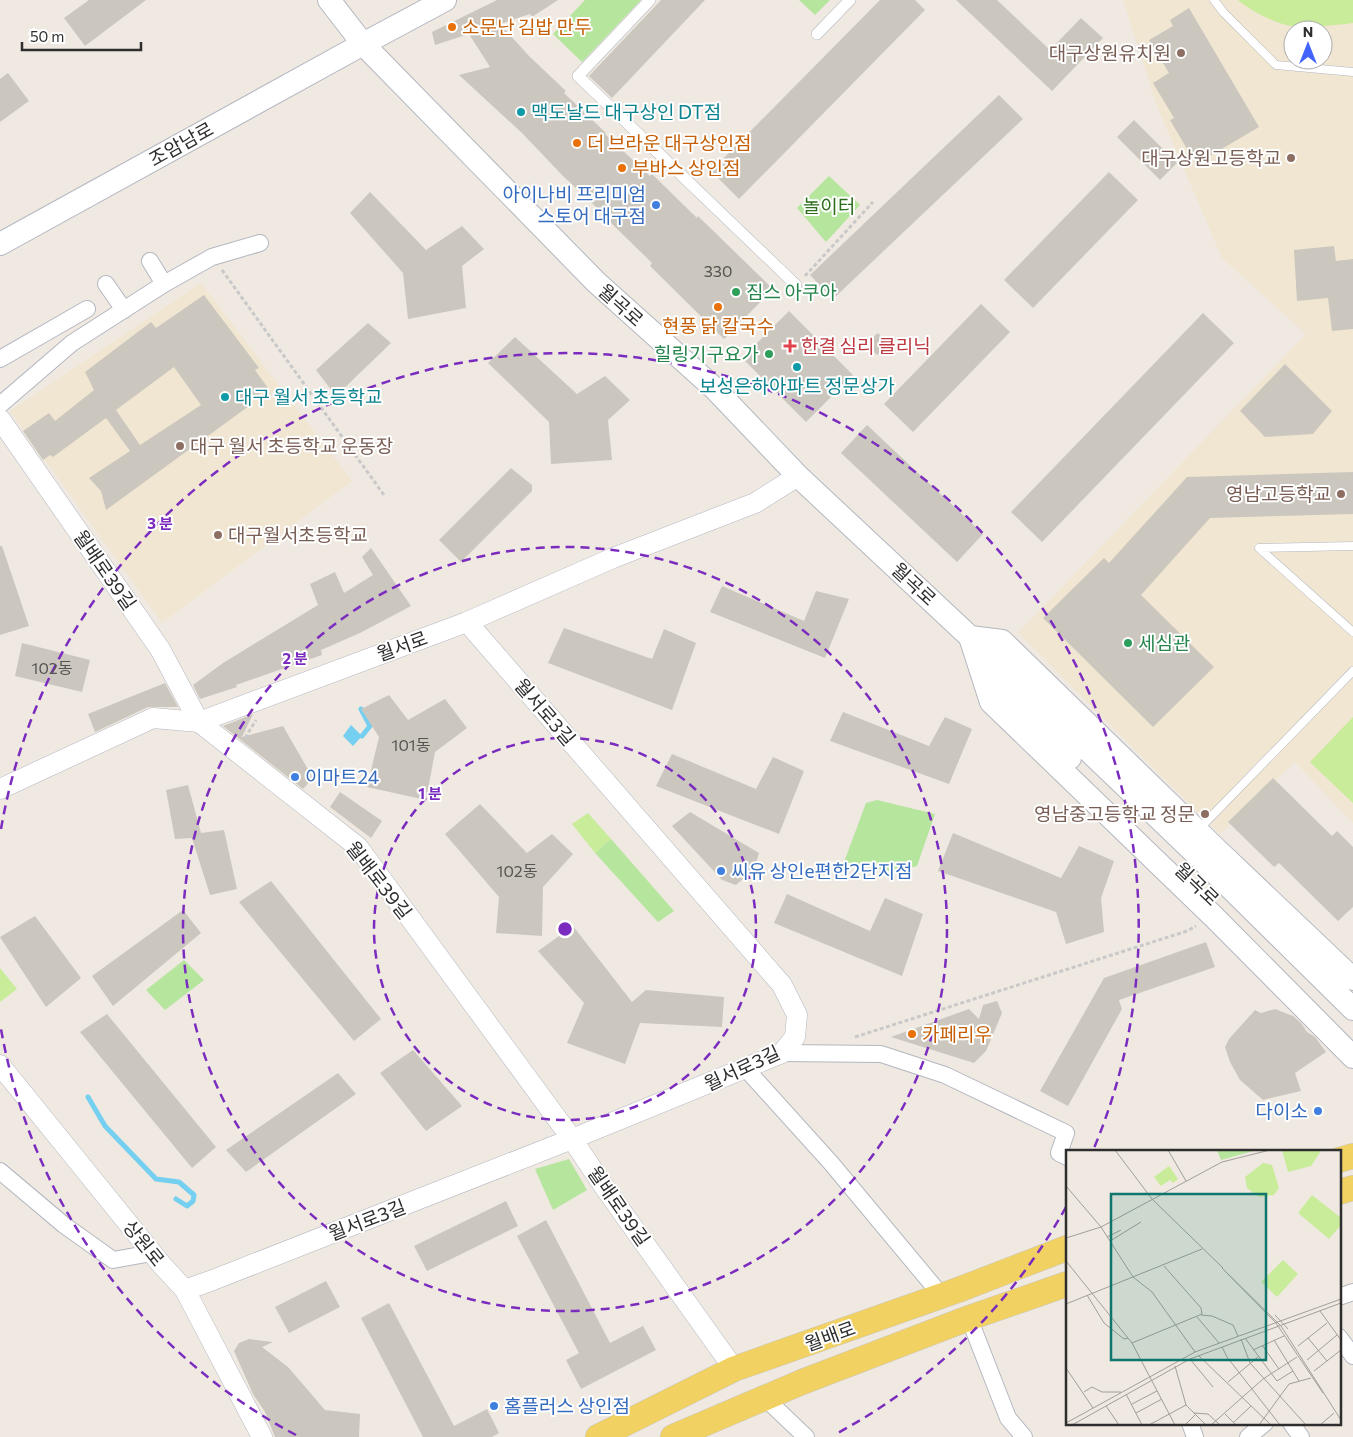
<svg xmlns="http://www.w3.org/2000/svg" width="1353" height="1437" font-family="Commissioner,'Noto Sans KR',sans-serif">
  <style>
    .education { fill: #f0e6d1; fill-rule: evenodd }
    .green { fill: #b6e59e }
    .pitch { fill: #c9ec9a }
    .water { fill: #75cff0 }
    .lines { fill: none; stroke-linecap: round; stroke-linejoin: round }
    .stream { stroke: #75cff0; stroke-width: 5 }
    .building { fill: #cbc7bf; fill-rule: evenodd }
    .service-casing { stroke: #b4b7c1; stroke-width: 9 }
    .pedestrian-casing { stroke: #b4b7c1; stroke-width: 12 }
    .minor-casing { stroke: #b4b7c1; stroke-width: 18 }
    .tertiary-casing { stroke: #b4b7c1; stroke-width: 21 }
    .secondary-casing { stroke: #b4b7c1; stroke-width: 24 }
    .primary-casing { stroke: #c9c9c9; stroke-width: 26 }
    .path { stroke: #c9c9c9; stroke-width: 3; stroke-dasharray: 4 2.5; stroke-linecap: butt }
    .service { stroke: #fff; stroke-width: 8 }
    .pedestrian { stroke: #fff; stroke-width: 11 }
    .minor { stroke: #fff; stroke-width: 16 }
    .tertiary { stroke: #fff; stroke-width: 20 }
    .secondary { stroke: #fff; stroke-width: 22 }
    .primary { stroke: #f2d163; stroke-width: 25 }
    .ring { fill: none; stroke: #7b2cbf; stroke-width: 2.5; stroke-dasharray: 9 6 }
    .food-dot { fill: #e8710a; stroke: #fff; stroke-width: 2 }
    .education-dot { fill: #8d6e63; stroke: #fff; stroke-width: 2 }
    .culture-dot { fill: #0f9aa8; stroke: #fff; stroke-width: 2 }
    .shop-dot { fill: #3f7fe0; stroke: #fff; stroke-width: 2 }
    .leisure-dot { fill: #2e9e5b; stroke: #fff; stroke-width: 2 }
    .health-dot { fill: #e0444e; stroke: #fff; stroke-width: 2 }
    .labels { text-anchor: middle; stroke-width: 4; stroke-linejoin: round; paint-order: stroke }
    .number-label { font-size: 16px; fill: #555452 }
    .food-label { font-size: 19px; fill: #c56008; stroke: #fff; text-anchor: start }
    .education-label { font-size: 19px; fill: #785e54; stroke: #fff; text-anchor: end }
    .culture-label { font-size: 19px; fill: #0d838f; stroke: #fff; text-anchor: start }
    .street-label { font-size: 19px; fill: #2e2e2e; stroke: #fff }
    .shop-label { font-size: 19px; fill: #366cbe; stroke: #fff; text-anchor: start }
    .park-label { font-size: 19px; fill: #2c6e1b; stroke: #fff }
    .leisure-label { font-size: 19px; fill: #27864d; stroke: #fff; text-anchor: start }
    .health-label { font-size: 19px; fill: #be3a42; stroke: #fff; text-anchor: start }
    .inset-road { fill: none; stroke: #a29e99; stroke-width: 1 }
    .view { fill: #0f766e; fill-opacity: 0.15; stroke: #0f766e; stroke-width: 2.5 }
    .inset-edge { fill: none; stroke: #2e2e2e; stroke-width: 2.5 }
    .centre { fill: #7b2cbf; stroke: #fff; stroke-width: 2.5 }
    .ring-label { font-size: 15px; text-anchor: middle; font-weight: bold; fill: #7b2cbf; stroke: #fff; stroke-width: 4; stroke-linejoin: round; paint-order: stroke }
  </style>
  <rect width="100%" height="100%" fill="#efe9e1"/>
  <g class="education">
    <path d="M1123,0H1353V823L1295,762L1220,834L1018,633L1306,334L1222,258L1157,106ZM1293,30H1323V60H1293Z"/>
    <path d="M201,283L352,481L162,623L10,411Z"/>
  </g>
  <g class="green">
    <path d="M585,0H641L582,62L553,34Z"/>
    <path d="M799,0H830L815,15Z"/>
    <path d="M829,176L860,205L826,242L797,208Z"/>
    <path d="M877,800L935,814L917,866L895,872L844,862L866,803Z"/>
    <path d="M611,839L674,911L658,922L595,853Z"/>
    <path d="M184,960L204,980L165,1010L146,990Z"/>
    <path d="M569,1159L587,1190L553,1210L535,1169Z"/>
  </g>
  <g class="pitch">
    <path d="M1238,0H1353V23C1337,25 1301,29 1286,25C1269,20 1251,11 1238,0Z"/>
    <path d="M1353,717V803L1310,762Z"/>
    <path d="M588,813L611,839L595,853L572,824Z"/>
    <path d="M0,968L17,989L0,1002Z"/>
  </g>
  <path class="water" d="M351,725L362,736L353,746L343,736Z"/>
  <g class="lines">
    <g class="stream">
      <path d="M361,709L370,726L362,736"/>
      <path d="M88,1097L105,1126L156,1179L179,1182L194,1195L193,1201L187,1206L176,1199"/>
    </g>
  </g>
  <g class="building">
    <path d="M89,0H146L85,46L64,18Z"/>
    <path d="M497,0H558L532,17L530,14L500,24L529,56L566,91L564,93L606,133L605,134L650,176L652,174L697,218L698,216L773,289L724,339L650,266L652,263L608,220L609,219L563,176L522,133L459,75L490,67L469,34L435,45L432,32Z"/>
    <path d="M661,0H705L612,98L589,76Z"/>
    <path d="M880,0H915L925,10L739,199L711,171Z"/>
    <path d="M956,0H997L1050,50L1081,18L1103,38L1052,91Z"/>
    <path d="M1189,8L1259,127L1196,164L1170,120L1174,118L1153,83L1169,73L1149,40L1173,26L1170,20Z"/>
    <path d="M8,73L29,101L0,122V79Z"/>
    <path d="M999,95L1023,119L833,299L810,275Z"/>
    <path d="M1134,120L1177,163L1160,180L1117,137Z"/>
    <path d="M1109,172L1138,200L1033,308L1004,280Z"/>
    <path d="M370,192L426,250L462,226L484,249L462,266L466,308L408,319L403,273L350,213Z"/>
    <path d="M1334,246L1336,261L1353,259V329L1332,331L1328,298L1297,301L1294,250Z"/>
    <path d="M204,295L259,368L255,370L268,388L246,403L249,406L106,510L101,491L89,478L130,451L106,418L53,457L50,455L43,460L23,431L49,413L55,421L94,390L85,372L151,322L156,328ZM174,367L201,405L140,445L116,410Z"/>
    <path d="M981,304L1010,332L913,432L884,404Z"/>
    <path d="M789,311L853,375L806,422L742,358Z"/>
    <path d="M1203,313L1234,343L1042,542L1011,512Z"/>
    <path d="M368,323L391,343L336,396L316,370Z"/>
    <path d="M878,333L889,345L877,355L866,343Z"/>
    <path d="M515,337L577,394L605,376L630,400L608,420L612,460L551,464L549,422L488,363Z"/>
    <path d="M1285,364L1332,411L1313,434L1265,437L1240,411Z"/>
    <path d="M867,425L983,534L957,562L841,453Z"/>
    <path d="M511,468L532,485V491L461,562L439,540Z"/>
    <path d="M1353,472V514L1210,518L1141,595L1214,667L1153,727L1043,618L1104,558L1109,563L1187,477Z"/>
    <path d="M0,546H2L29,626L0,635Z"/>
    <path d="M371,548L411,606L360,633L321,650L322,655L236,685L237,687L200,699L193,685L223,663L318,605L310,584L335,572L344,593L373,575L362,557Z"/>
    <path d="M722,586L804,621L816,591L849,599L825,658L710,612Z"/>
    <path d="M564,628L652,659L664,629L696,643L672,710L548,663Z"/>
    <path d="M22,643L90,660L82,692L15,676Z"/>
    <path d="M165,683L178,707H148L95,732L88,714Z"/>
    <path d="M389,695L408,720L445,699L467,728L435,752L426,800L367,787L379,737L361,709Z"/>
    <path d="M843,712L929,746L945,717L972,729L949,784L830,741Z"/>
    <path d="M253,714L242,737L283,726L313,778L303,789L223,726Z"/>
    <path d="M672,754L756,789L773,757L804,771L779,834L656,786Z"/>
    <path d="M1273,778L1332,836L1337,831L1353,847V907L1338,921L1279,863L1274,867L1228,822Z"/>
    <path d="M188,785L201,833L224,830L237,889L210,895L192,838L175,839L166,790Z"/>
    <path d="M340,792L382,821L371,838L330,807Z"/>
    <path d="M480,804L527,853L552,834L573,854L543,887L542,936L496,933L499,897L445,834Z"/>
    <path d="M690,812L759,853L754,869L736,885L722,880L672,826Z"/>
    <path d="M953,833L1061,878L1079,846L1114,861L1101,898L1104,932L1066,944L1056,912L938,871Z"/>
    <path d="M271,881L381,1019L354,1041L239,902Z"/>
    <path d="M787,894L870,931L885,898L923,914L902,976L774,923Z"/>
    <path d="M183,910L201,933L113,1006L92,976Z"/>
    <path d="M35,916L81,978L46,1007L0,937Z"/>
    <path d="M573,926L632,1002L646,990L724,997L722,1027L640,1023L625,1064L567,1043L584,1003L538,951Z"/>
    <path d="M1206,942L1215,967L1119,1000L1122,1009L1068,1106L1040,1091L1104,978Z"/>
    <path d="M997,1001L1002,1013L986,1051L974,1063L891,1037L969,1009L979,1019L983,1005Z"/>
    <path d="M1275,1009L1293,1016L1301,1023L1307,1032L1315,1037L1326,1052L1295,1073L1301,1091L1263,1100L1240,1080L1230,1062L1225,1047L1229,1039L1255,1010L1261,1013Z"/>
    <path d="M107,1014L216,1147L192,1168L80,1032Z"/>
    <path d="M413,1050L462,1106L426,1131L380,1073Z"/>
    <path d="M338,1073L356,1094L246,1172L226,1150Z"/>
    <path d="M506,1201L518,1226L427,1271L414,1246Z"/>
    <path d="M546,1220L610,1343L643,1326L656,1350L581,1389L566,1360L579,1353L517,1236Z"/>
    <path d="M326,1281L340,1307L289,1333L275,1307Z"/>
    <path d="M389,1303L454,1426L487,1409L499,1433L492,1437H423L361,1318Z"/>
    <path d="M249,1339L273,1342L262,1347L288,1367L325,1410L360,1414L359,1437H275L265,1412L253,1394L234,1351L239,1343Z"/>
  </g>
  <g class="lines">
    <g class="service-casing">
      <g id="service">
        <path d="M1214,0L1224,13L1276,65L1353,72"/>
        <path d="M1353,546L1259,548L1353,632"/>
        <path d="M1199,829L1353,671"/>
      </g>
    </g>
    <g class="pedestrian-casing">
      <g id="pedestrian">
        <path d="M650,0L578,76L796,285"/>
        <path d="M817,34L850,0"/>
      </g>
    </g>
    <g class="minor-casing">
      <g id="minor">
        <path d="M150,261L164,284"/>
        <path d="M106,284L124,310"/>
        <path d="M0,359L87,309"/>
        <path d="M0,405L72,343L164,284L212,257L260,243"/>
        <path d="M782,1053L881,1054L945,1075L1066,1133L1059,1153L1067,1157"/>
        <path d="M746,1069L831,1163L941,1295"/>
        <path d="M0,1171L64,1225L113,1260L152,1253"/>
        <path d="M1339,1297L1353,1292"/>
        <path d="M969,1318L1008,1418L1024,1437"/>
        <path d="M1339,1337L1353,1356"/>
        <path d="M764,1397L806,1437"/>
        <path d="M1190,1423L1195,1437"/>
        <path d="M1291,1423L1301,1437"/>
        <path d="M1248,1437L1265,1423"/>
      </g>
    </g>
    <g class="tertiary-casing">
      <g id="tertiary">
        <path d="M0,419L160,649L199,722L358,847L572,1139L605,1188L734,1369"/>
        <path d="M0,789L153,718L199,722L467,622L613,558L755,503L798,476"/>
        <path d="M0,1065L161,1264L185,1290L262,1437"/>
        <path d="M185,1290L213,1280L572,1139L782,1053L795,1037L797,1015L782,985L467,622"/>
      </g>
    </g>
    <g class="secondary-casing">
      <g id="secondary">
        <path d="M329,0L363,44L596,282L714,388L798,476L970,637L991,702L1214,917L1353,1057"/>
        <path d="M0,244L363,44L445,0"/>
        <path d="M970,637L1002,641L1215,848L1353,979"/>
        <path d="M972,639L1194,852L1353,1009"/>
        <path d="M988,667L1000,688L1070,758"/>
      </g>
    </g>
    <g class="primary-casing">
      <g id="primary">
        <path d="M1339,1160L1353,1156"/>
        <path d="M1339,1192L1353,1188"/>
        <path d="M598,1437L734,1369L958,1290L1067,1248"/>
        <path d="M673,1437L802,1382L969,1318L1067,1284"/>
      </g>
    </g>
    <g class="path">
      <path d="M222,270L384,495"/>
      <path d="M805,276L873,202"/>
      <path d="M245,738L256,720"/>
      <path d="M855,1037L1187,931L1196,926"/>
    </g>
    <use href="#service" class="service"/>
    <use href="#pedestrian" class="pedestrian"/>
    <use href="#minor" class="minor"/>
    <use href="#tertiary" class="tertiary"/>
    <use href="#secondary" class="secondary"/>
    <use href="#primary" class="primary"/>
  </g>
  <g class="ring">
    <circle cx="565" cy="929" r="191"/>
    <circle cx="565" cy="929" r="382"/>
    <path d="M1066 1207A573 573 0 0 1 834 1435M296 1435A573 573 0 0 1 1 1029M1 829A573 573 0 1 1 1094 1148"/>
  </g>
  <g class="food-dot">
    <circle cx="452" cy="27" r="5"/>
    <circle cx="577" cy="143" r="5"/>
    <circle cx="622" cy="168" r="5"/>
    <circle cx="718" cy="307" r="5"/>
    <circle cx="912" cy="1034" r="5"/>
  </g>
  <g class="education-dot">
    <circle cx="1181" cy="53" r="5"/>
    <circle cx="1291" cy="158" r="5"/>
    <circle cx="180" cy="446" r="5"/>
    <circle cx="1341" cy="494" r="5"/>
    <circle cx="218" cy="535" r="5"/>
    <circle cx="1205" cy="814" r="5"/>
  </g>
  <g class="culture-dot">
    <circle cx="521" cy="112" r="5"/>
    <circle cx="797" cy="367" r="5"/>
    <circle cx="225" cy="397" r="5"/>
  </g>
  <g class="shop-dot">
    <circle cx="656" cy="205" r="5"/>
    <circle cx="295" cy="777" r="5"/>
    <circle cx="721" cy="871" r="5"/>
    <circle cx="1318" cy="1111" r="5"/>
    <circle cx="494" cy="1406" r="5"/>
  </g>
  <g class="leisure-dot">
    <circle cx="736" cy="292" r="5"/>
    <circle cx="769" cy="354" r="5"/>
    <circle cx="1128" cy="643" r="5"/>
  </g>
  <path class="health-dot" d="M787.5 338.5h5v5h5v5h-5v5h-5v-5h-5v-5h5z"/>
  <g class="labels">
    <g class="number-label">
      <text x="718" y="277">330</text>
      <text x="52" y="674">102동</text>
      <text x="411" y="751">101동</text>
      <text x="517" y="877">102동</text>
    </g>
    <g class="food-label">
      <text x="462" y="34">소문난 김밥 만두</text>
      <text x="587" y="150">더 브라운 대구상인점</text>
      <text x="632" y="175">부바스 상인점</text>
      <text x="718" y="333" text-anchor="middle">현풍 닭 칼국수</text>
      <text x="922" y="1041">카페리우</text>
    </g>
    <g class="education-label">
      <text x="1171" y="60">대구상원유치원</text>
      <text x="1281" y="165">대구상원고등학교</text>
      <text x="190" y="453" text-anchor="start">대구 월서 초등학교 운동장</text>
      <text x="1331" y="501">영남고등학교</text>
      <text x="228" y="542" text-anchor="start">대구월서초등학교</text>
      <text x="1195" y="821">영남중고등학교 정문</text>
    </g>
    <g class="culture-label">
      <text x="531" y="119">맥도날드 대구상인 DT점</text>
      <text x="797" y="393" text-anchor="middle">보성은하아파트 정문상가</text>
      <text x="235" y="404">대구 월서 초등학교</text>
    </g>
    <g class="street-label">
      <text transform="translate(181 144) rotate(-29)" y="7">조암남로</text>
      <text transform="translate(621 305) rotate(42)" y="7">월곡로</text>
      <text transform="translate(105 570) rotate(55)" y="7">월배로39길</text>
      <text transform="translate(914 584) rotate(43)" y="7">월곡로</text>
      <text transform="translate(402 646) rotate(-20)" y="7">월서로</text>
      <text transform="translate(545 712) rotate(49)" y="7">월서로3길</text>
      <text transform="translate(379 880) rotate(52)" y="7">월배로39길</text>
      <text transform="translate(1197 884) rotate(44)" y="7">월곡로</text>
      <text transform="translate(742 1068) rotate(-25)" y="7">월서로3길</text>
      <text transform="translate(619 1206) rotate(55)" y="7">월배로39길</text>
      <text transform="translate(367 1220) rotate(-21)" y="7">월서로3길</text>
      <text transform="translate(144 1243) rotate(51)" y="7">상원로</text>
      <text transform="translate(830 1336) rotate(-20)" y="7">월배로</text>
    </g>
    <g class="shop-label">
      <text x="646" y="201" text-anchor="end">아이나비 프리미엄<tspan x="646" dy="22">스토어 대구점</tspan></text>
      <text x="305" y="784">이마트24</text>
      <text x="731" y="878">씨유 상인e편한2단지점</text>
      <text x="1308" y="1118" text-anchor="end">다이소</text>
      <text x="504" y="1413">홈플러스 상인점</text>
    </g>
    <g class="park-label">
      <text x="829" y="213">놀이터</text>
    </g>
    <g class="leisure-label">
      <text x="746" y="299">짐스 아쿠아</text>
      <text x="759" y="361" text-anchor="end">힐링기구요가</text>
      <text x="1138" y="650">세심관</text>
    </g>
    <g class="health-label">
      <text x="801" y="353">한결 심리 클리닉</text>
    </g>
  </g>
  <g transform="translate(1066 1150)">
    <rect width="275" height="275" fill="#efe9e1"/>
    <path d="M151,0H191L155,10Z" fill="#b6e59e"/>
    <path d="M216,0H254L255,1L245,16L222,22ZM197,13L206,15L213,38L208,45L193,47L181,38L179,27ZM103,16L112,29L107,33L104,30L95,36L88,27ZM246,45L275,68V75L263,89L232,63ZM217,110L232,124L211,147L195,132Z" fill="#c9ec9a"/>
    <path class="inset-road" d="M49,0L86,49L157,118M102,0L120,31M0,36L35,77L67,127L86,142L129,202M41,87L55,80M0,88L35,77L156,12L204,0M44,91L75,72M0,111L66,193L109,275M21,145L38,173L58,189L62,188M0,154L136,99M254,161L275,190M135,165L146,166L167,175L172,186M209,165L222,179M131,167L153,193M179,188L211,231L227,221M242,188L261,211M175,189L184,213L240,275M208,190L233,231M66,193L136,164L135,158L98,116M196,195L213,219M232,196L261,173M156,197L161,207L214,275M187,200L218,186M133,206L205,275M124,209L147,237M241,210L271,185M109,216L120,255L140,275M0,218L27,258M248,221L275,200M162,232L192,207M18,242L26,237L36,242H55M257,243L210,173L156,118L215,176L275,270M60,244L76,275M66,254L91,241M40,256L53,275M70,263L96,249M128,263L142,264L154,275M159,264L170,275M168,272L185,256M0,273L129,202L275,149M6,275L124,209L275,153M83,275L120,255M119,275L130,264M145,275L197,229L231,207M193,275L223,234L245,228M254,275L268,263"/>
    <path class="view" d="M45,44H200V210H45Z"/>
    <rect width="275" height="275" class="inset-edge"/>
  </g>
  <circle cx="565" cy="929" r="8" class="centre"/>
  <g class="ring-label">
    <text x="160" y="529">3 분</text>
    <text x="295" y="664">2 분</text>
    <text x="430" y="799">1 분</text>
  </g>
  <g transform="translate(1308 45)"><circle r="24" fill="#ffffff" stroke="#ababab"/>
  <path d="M0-4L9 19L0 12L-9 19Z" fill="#4264fb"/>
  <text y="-8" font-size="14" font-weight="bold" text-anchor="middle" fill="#2e2e2e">N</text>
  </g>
  <path d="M22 42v8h119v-8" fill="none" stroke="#2e2e2e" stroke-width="2.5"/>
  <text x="30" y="42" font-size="15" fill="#2e2e2e" stroke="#ffffff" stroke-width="4" paint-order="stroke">50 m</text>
</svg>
